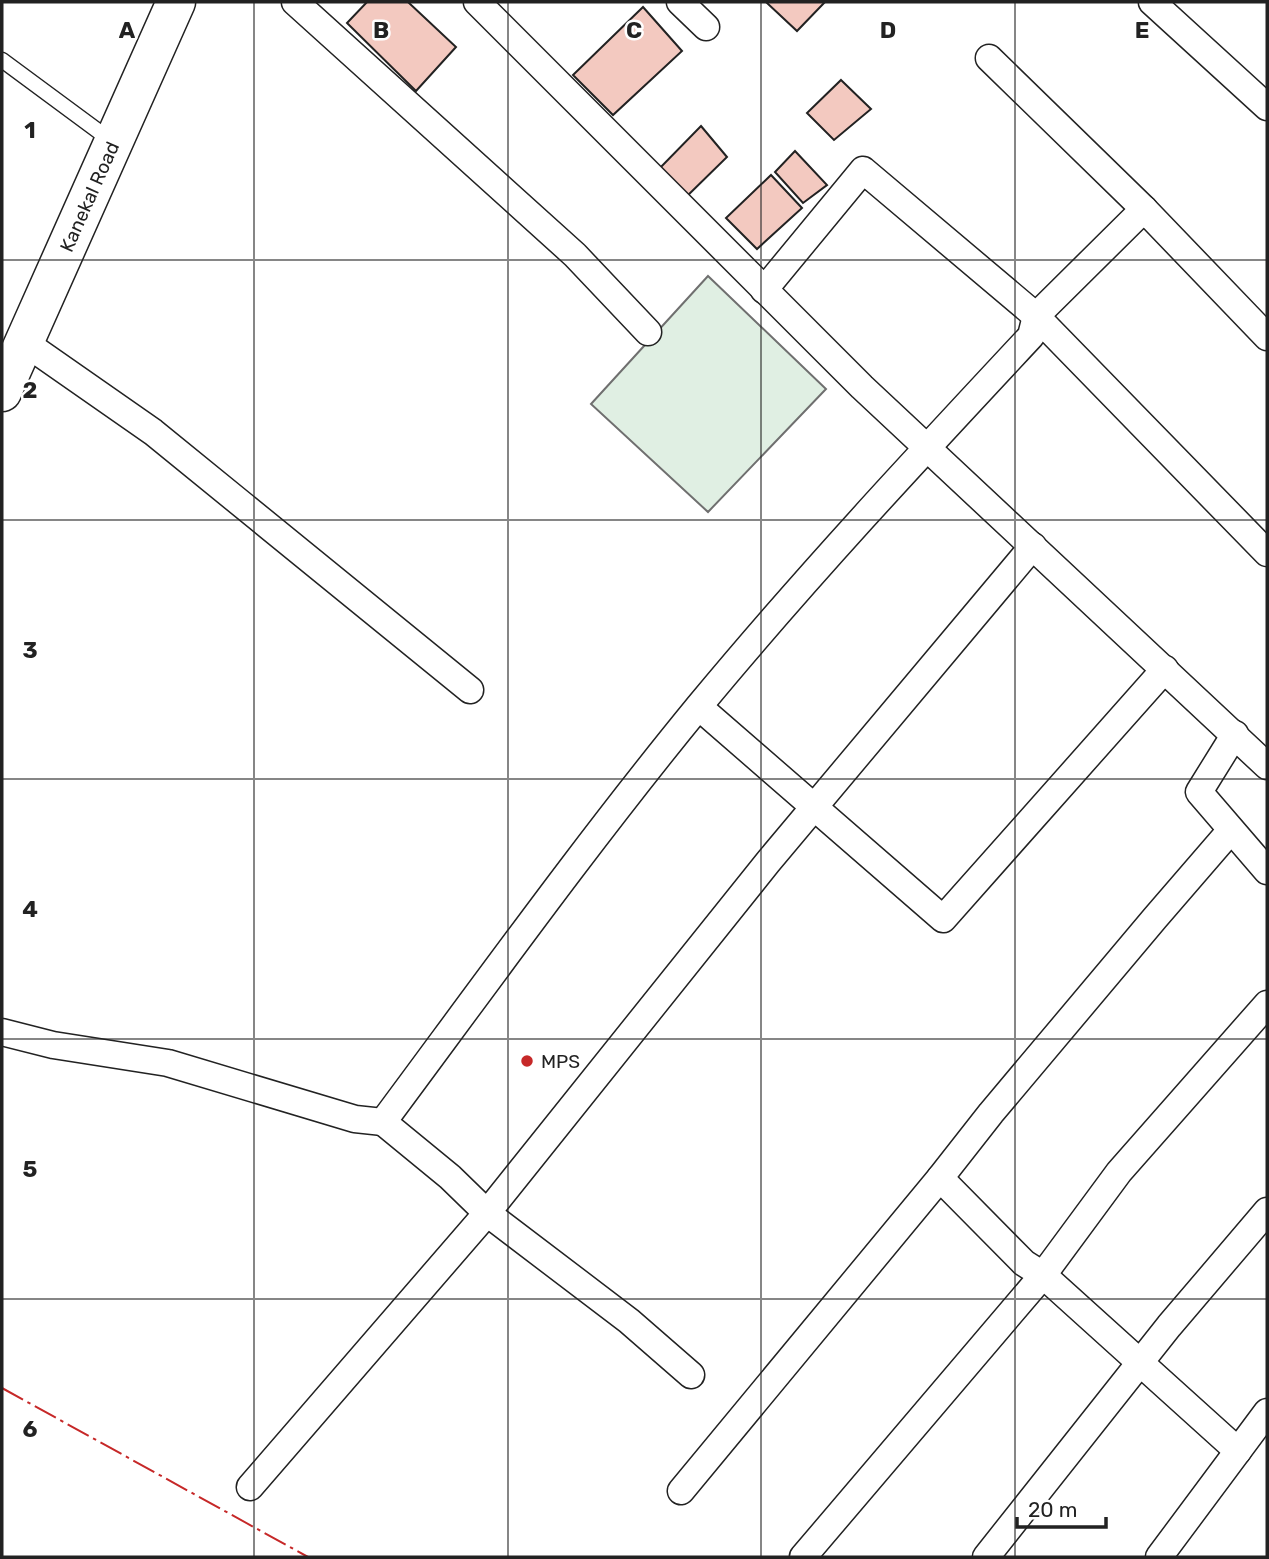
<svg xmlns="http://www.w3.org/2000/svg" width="1269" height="1559" font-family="Rubik,sans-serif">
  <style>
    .green { fill: #e0efe3; stroke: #6f6f6f; stroke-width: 2 }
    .building { fill: #f3c9c0; stroke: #222; stroke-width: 2 }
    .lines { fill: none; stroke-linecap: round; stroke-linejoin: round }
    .lane-casing { stroke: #222; stroke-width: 17 }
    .street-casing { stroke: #222; stroke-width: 29 }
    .primary-casing { stroke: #222; stroke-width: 41 }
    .lane { stroke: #fff; stroke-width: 14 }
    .street { stroke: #fff; stroke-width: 26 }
    .primary { stroke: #fff; stroke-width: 38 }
    .power { stroke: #c62828; stroke-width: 2; stroke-dasharray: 24 5 3.5 5; stroke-linecap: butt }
    .grid { fill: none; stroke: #222; stroke-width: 2; stroke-opacity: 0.55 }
    .poi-dot { fill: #c62828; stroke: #fff; stroke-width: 2.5 }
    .labels { text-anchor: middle; stroke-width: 5; stroke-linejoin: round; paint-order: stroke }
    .street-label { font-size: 19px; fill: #222; stroke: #fff }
    .poi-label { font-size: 19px; fill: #222; stroke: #fff; text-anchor: start }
    .grid-label { font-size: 23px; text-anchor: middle; font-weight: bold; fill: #222; stroke: #fff; stroke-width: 5; stroke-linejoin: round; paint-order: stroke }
  </style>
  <rect width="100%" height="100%" fill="#fff"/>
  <path class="green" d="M708,276L826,389L708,512L591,404Z"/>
  <g class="building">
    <path d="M367,2H408L456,47L416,91L347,23Z"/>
    <path d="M768,2H825L797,31L767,3Z"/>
    <path d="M643,7L682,51L613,115L573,75Z"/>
    <path d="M841,80L871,109L834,140L807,113Z"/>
    <path d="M701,126L727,157L682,201L655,173Z"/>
    <path d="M795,151L827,185L803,203L775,172Z"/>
    <path d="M771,175L802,208L757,249L726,218Z"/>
  </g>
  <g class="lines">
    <g class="lane-casing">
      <path id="lane" d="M2,60L113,142"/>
    </g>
    <g class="street-casing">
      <g id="street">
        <path d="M295,2L575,255L648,332"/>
        <path d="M477,2L862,387L1267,766"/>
        <path d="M680,2L706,27"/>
        <path d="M1152,2L1267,107"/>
        <path d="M989,58L1144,209"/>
        <path d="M764,290L863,170L1036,316L1144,209L1267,337"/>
        <path d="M24,342L153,432L470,690"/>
        <path d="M699,707L943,919L1165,669"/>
        <path d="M1235,734L1199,792L1267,871"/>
        <path d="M1231,830L1155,918L991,1113L940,1178L1024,1263L1043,1275L1238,1451"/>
        <path d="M2,1032L53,1045L168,1063L355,1119L383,1122C487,982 589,840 699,706C805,578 918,457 1031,336L1036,316L1267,553"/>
        <path d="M383,1122L450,1177L487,1213L629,1321L691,1375"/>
        <path d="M250,1487L487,1213L768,862L1033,546"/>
        <path d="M681,1491L940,1178"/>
        <path d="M803,1557L1043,1275L1119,1172L1267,1004"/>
        <path d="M986,1557L1169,1326L1267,1211"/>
        <path d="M1159,1557L1267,1412"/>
      </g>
    </g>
    <g class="primary-casing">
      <g id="primary">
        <path id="s1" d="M2,392L176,2"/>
      </g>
    </g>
    <use href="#lane" class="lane"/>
    <use href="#street" class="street"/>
    <use href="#primary" class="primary"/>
    <path class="power" d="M2,1388L308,1557"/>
  </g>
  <path class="grid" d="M254,2V1557M508,2V1557M761,2V1557M1015,2V1557M2,260H1267M2,520H1267M2,779H1267M2,1039H1267M2,1299H1267"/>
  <circle class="poi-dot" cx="527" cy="1061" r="7"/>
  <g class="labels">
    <g class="street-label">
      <text dy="7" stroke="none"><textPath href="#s1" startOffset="214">Kanekal Road</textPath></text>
    </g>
    <g class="poi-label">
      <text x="541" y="1068">MPS</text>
    </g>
  </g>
  <g class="grid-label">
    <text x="127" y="38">A</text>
    <text x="381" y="38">B</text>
    <text x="634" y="38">C</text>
    <text x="888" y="38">D</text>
    <text x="1142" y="38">E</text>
    <text x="30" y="138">1</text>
    <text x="30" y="398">2</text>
    <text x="30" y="658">3</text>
    <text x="30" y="917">4</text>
    <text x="30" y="1177">5</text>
    <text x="30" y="1437">6</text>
  </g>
  <rect width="1269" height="1559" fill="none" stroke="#222222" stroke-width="7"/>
  <path d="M1017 1517v10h89v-10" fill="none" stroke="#222222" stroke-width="3.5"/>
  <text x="1028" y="1517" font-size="21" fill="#222222" stroke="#ffffff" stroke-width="5" paint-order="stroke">20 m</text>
</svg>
